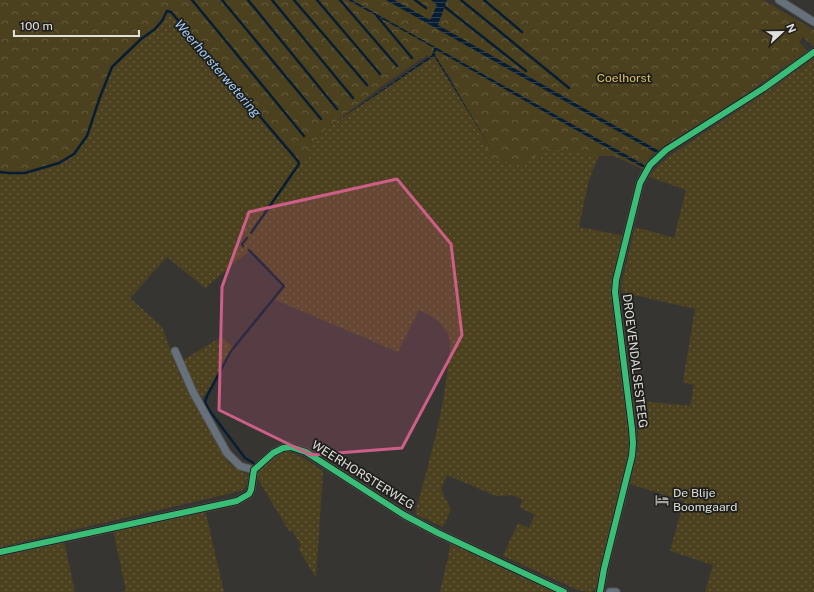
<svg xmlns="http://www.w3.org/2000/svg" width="814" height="592" font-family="'Public Sans',sans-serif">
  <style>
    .grass { fill: url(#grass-dots) }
    .park { fill: url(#park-crowns) }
    .water { fill: url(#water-rules) }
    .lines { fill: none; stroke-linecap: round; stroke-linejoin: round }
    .stream { stroke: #071d33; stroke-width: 2.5 }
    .minor-casing { stroke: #555451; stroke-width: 9 }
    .minor { stroke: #67717c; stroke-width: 7 }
    .cycleway-casing { stroke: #1e1e1b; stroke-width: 8 }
    .cycleway { stroke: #3abd76; stroke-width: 6 }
    .marked { fill: #cc5e88; fill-opacity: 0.2; stroke: #cc5e88; stroke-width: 3; stroke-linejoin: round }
    .labels { text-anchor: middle; stroke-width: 3.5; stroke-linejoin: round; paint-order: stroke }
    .park-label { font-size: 12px; fill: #e1c35e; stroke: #1e1e1b }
    .street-label { font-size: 12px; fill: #e0dfdb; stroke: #1e1e1b }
    .poi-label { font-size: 12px; fill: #e0dfdb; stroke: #1e1e1b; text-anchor: start }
    .water-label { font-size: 13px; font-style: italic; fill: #a7d0fb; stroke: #1e1e1b }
  </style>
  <defs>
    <pattern id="grass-dots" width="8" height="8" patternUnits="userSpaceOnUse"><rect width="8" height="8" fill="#4b411f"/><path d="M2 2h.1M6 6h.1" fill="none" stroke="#655c3f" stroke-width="1.8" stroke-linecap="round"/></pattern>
    <pattern id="park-crowns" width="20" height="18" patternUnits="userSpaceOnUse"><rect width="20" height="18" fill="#4b411f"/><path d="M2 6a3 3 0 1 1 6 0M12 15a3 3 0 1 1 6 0" fill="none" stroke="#655c3f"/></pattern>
    <pattern id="water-rules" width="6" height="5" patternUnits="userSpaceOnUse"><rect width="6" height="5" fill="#071d33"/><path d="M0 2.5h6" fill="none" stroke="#2b3d50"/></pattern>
  </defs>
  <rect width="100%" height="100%" fill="#373532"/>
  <g class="grass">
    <path d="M0,0H171L168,8L298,164L319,135L330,126L434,56L497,158L548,149L600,153L589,180L579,227L625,236L615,273L611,295L630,436L629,450L596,589L591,592L578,590L562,583L503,556L518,523L529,528L535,515L519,507L523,500L512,495L496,496L447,475L441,489L451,510L443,527L415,514C428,465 443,416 448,365C449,357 452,347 449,338C445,324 432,316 419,310L398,352L273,299L283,288V286L249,251L205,288L167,257L130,298L162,327L180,375L221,451L229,463L235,468L247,474L248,477L245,488L241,491L0,547Z"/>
    <path d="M814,58V592H705L713,565L670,551L684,501L630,484L638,448V430L633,400L690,406L694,385L683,382L695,309L621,292L622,281L635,227L674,238L686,190L649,177C658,160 699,137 716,125C749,104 782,82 814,58Z"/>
    <path d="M221,337L235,348L202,399L182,361Z"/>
    <path d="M289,452L302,457L323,471L316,578L298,548L301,546L292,530L289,531L256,476C261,462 275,453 289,452Z"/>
    <path d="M205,510L224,592H121L126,591L113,529Z"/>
    <path d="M64,541L75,592H0V555Z"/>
    <path d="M451,543L553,592H440Z"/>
  </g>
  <path class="park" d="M0,0H763L814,30V46H813L803,37L799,42L807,51L743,96L662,147L650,157L642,169L614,156H597L554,149L540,154L522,164L488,160V152L449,75L427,55L382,86L321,133L300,165L168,8L162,23L124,54L110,72L88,133L81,146L69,158L56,165L34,172L16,174L0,172Z"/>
  <g class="water">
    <path d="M348,0H352L646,166L644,168L618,154L436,50L435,55L495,155L434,56L339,120L432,55L434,48Z"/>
    <path d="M386,0H394L430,20L437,5L431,0H447L438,25L661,152L658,154Z"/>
  </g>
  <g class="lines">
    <g class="stream">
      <path d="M192,0L304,136"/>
      <path d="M222,0L321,119"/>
      <path d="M248,0L337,109"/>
      <path d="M272,0L353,98"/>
      <path d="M294,0L367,85"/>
      <path d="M317,0L380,74"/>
      <path d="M340,0L397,66"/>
      <path d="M415,0L426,8"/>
      <path d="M461,0L569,88"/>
      <path d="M484,0L522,32"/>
      <path d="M445,7L526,71"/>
      <path d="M377,16L412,58"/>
      <path d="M0,172L8,173H25L59,163L74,154L87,136L100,97L112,67L141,39L155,29L162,21L167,11L171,12L298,161L299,164L251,233"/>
      <path d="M243,246L242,244L247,238"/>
      <path d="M249,250L284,286L231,351L207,396L205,402L209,410L245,458L255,464"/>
    </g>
    <g class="minor-casing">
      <g id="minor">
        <path d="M779,0L814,22"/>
        <path d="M175,351L193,392L227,453L240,466L254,470"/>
        <path d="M0,552L237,501L249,494L251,490L254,470L273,453L283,448L291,447L306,452L404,515L438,533L564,592"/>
        <path d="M600,592L604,569L632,456L633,443L632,429L615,292L616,280L640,183L650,165L666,150L764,88L814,52"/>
        <path d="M610,592H616"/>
      </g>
    </g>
    <use href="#minor" class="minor"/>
    <g class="cycleway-casing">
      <g id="cycleway">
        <path d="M0,552L237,501L249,494L251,490L254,470L273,453L283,448L291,447L306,452L404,515L438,533L564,592"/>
        <path d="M600,592L604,569L632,456L633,443L632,429L615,292L616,280L640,183L650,165L666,150L764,88L814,52"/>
      </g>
    </g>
    <use href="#cycleway" class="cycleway"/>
  </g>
  <path class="marked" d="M397,179L451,244L462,335L402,448L311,455L219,410L222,287L249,212Z"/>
  <defs>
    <g id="hotel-bare" transform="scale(1.08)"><path d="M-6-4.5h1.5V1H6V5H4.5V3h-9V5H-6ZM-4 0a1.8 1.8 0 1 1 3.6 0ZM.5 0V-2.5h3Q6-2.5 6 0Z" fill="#a5a4a0" stroke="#1e1e1b" stroke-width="2.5" paint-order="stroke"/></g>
  </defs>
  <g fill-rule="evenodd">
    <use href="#hotel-bare" x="662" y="500"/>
  </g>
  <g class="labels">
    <g class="park-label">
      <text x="624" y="82">Coelhorst</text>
    </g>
    <g class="street-label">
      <text transform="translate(635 361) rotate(83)" y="4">DROEVENDALSESTEEG</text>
      <text transform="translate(363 475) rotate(32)" y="4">WEERHORSTERWEG</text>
    </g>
    <g class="poi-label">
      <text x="673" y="497">De Blije<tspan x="673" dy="14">Boomgaard</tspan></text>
    </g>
    <g class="water-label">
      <text transform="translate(218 68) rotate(49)" y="5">Weerhorsterwetering</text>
    </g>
  </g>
  <g transform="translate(782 32) rotate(68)" stroke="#1e1e1b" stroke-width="3" paint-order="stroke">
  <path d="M0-3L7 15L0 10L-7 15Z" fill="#e0dfdb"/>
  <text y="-6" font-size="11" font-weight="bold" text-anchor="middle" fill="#e0dfdb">N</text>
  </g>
  <path d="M14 30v6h125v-6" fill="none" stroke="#e0dfdb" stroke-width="2"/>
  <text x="20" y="30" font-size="12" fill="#e0dfdb" stroke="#1e1e1b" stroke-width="3" paint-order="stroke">100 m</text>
</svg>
